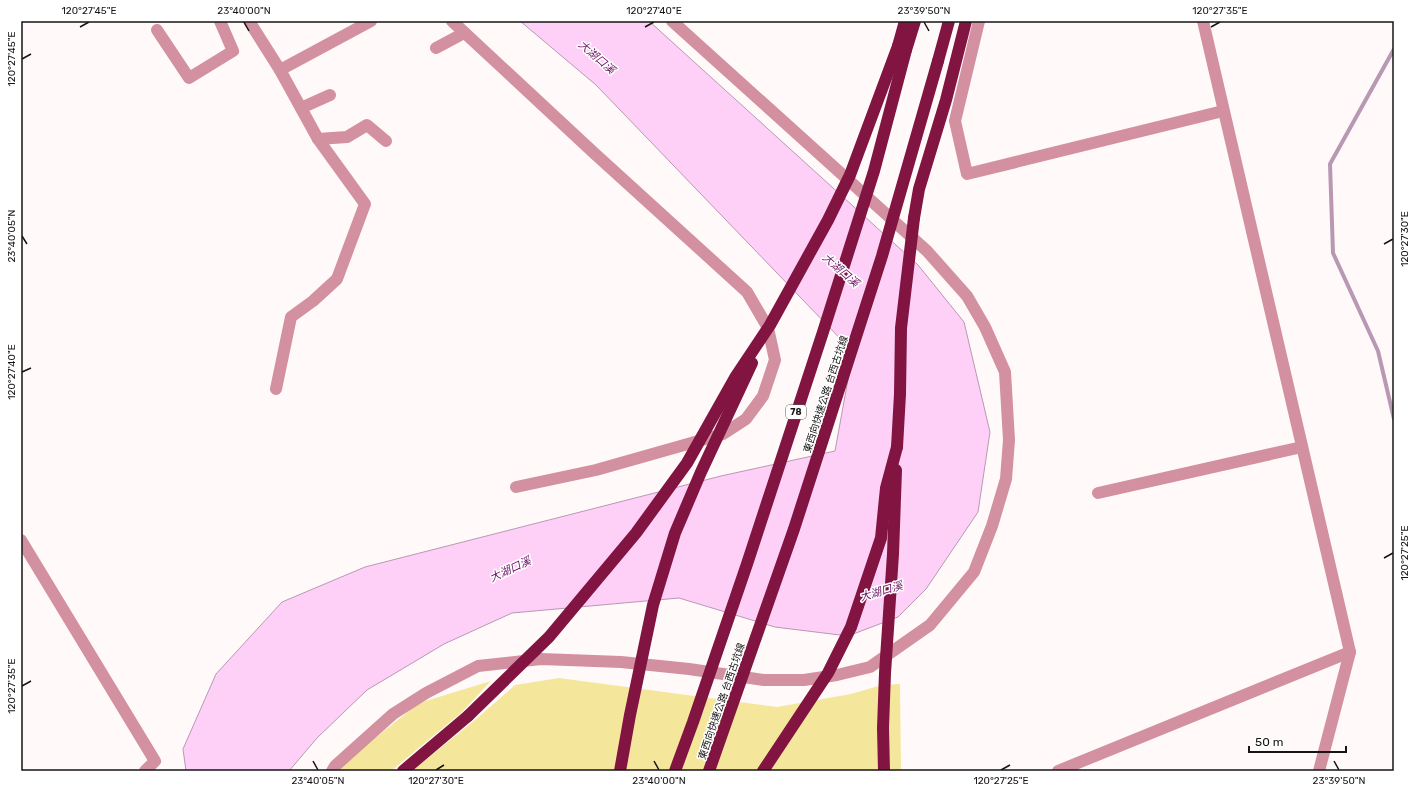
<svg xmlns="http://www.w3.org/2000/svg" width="1415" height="792" font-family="Rubik,'Noto Sans TC',sans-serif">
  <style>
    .green { fill: #f4e79c }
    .water { fill: #fed0f7; stroke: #b898b3 }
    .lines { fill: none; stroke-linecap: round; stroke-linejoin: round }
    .stream { stroke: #b898b3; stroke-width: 4 }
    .minor { stroke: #d290a0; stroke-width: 12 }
    .highway { stroke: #811440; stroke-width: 12 }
    .highway-bridge { stroke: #811440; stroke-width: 12 }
    .ticks { fill: none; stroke: #161414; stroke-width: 1.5 }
    .labels { text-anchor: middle; stroke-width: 3; stroke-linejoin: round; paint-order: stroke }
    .shield { fill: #fff; stroke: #5c5a5a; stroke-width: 1 }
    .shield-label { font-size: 9px; font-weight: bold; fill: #161414 }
    .street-label { font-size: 10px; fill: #161414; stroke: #fff }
    .water-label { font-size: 11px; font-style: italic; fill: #6a1264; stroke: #fff }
    .neatline { fill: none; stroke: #161414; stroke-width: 1.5 }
    .ticks-label { font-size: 10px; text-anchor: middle; fill: #161414 }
  </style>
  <rect width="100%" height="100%" fill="#fffaf9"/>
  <g class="green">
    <path d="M559,678L777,707L851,694L882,685L900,684L901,771H412L475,720L515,685Z"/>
    <path d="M491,681L462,712L391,771H334L419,703Z"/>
  </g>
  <path class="water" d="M520,21H649L918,265L964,322L990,432L978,512L926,589L898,617L848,636L775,627L679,598L512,613L444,644L367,690L317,738L289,771H186L183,749L216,674L282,602L365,567L721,476L835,451L853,352L596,85Z"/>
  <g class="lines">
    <path class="stream" d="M1394,49L1330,164L1333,253L1378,351L1394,419"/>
    <g class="minor">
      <path d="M249,21L280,70L318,139L365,204L337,279L313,301L291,317L276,389"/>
      <path d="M452,21L594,153L747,292L768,328L775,360L763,396L746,419L723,434L596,470L516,487"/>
      <path d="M979,21L955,121L967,174L1223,111"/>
      <path d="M1203,21L1350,652L1319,771"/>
      <path d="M157,30L189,78L233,51L220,21"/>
      <path d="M436,48L464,33"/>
      <path d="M280,70L371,21"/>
      <path d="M301,108L330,95"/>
      <path d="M318,139L347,137L367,125L386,141"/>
      <path d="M1098,493L1302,447"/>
      <path d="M21,540L155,761L145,771"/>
      <path d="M332,771L335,766L393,714L426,693L478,666L541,659L621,662L689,669L764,680H804L837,675L870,667L930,625L974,572L992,526L1006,479L1009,440L1005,372L985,327L967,296L927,251L672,21"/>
      <path d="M1058,771L1350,652"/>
    </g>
    <g class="highway">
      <path d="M898,46L905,21"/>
      <path d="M906,50L915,21"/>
      <path d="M938,61L949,21"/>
      <path d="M914,218L919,189L946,100L966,21"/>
      <path d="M897,447L900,394"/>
      <path d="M403,771L468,716"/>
    </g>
    <g class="highway-bridge">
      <path d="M900,394L901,328L914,218"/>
      <path d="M468,716L549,637L636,533L687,463L736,376L770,325L828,220L850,175L898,46"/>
      <path d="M620,771L630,715L653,605L675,533L701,472L752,363"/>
      <path d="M675,771L693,722L747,564L823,332L874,171L906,50"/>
      <path d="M709,771L794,529L845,371L882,256L938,61"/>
      <path d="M763,771L828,673L851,627L881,538L886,488L897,447"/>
      <path d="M884,771L883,728L885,673L893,554L896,470"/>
    </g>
  </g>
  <path class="ticks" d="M244,22L249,31M924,22L929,31M80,27L89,22M645,27L654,22M1211,27L1220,22M22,59L31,54M22,236L27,244M1384,244L1393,239M22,372L31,368M1384,558L1393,553M22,686L31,681M313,761L318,770M654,761L659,770M1334,761L1339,770M436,770L444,765M1001,770L1010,765"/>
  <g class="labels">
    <rect class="shield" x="786" y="405" width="20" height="14" rx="3"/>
    <g class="shield-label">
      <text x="796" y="415">78</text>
    </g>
    <g class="street-label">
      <text transform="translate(825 394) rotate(-72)" y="4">東西向快速公路 台西古坑線</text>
      <text transform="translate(721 701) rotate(-71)" y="4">東西向快速公路 台西古坑線</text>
    </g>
    <g class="water-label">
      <text transform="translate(597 57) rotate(41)" y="4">大湖口溪</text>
      <text transform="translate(841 270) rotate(41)" y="4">大湖口溪</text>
      <text transform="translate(510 569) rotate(-25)" y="4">大湖口溪</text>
      <text transform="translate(881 591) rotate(-16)" y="4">大湖口溪</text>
    </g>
  </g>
  <rect width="1415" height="792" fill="none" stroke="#ffffff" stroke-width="44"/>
  <path d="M1249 746v6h97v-6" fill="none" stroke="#161414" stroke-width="2"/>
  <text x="1255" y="746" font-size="12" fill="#161414" stroke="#ffffff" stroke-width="3" paint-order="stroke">50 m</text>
  <rect x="22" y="22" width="1371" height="748" class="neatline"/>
  <g class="ticks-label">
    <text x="89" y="14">120°27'45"E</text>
    <text x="244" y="14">23°40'00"N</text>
    <text x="654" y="14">120°27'40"E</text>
    <text x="924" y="14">23°39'50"N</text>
    <text x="1220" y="14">120°27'35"E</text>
    <text transform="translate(11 59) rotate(-90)" y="4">120°27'45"E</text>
    <text transform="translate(11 236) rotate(-90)" y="4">23°40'05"N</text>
    <text transform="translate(1404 239) rotate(-90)" y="4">120°27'30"E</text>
    <text transform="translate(11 372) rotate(-90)" y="4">120°27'40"E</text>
    <text transform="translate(1404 553) rotate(-90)" y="4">120°27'25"E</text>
    <text transform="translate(11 686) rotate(-90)" y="4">120°27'35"E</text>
    <text x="318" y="784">23°40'05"N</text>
    <text x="436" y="784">120°27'30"E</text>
    <text x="659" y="784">23°40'00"N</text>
    <text x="1001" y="784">120°27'25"E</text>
    <text x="1339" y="784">23°39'50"N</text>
  </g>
</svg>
